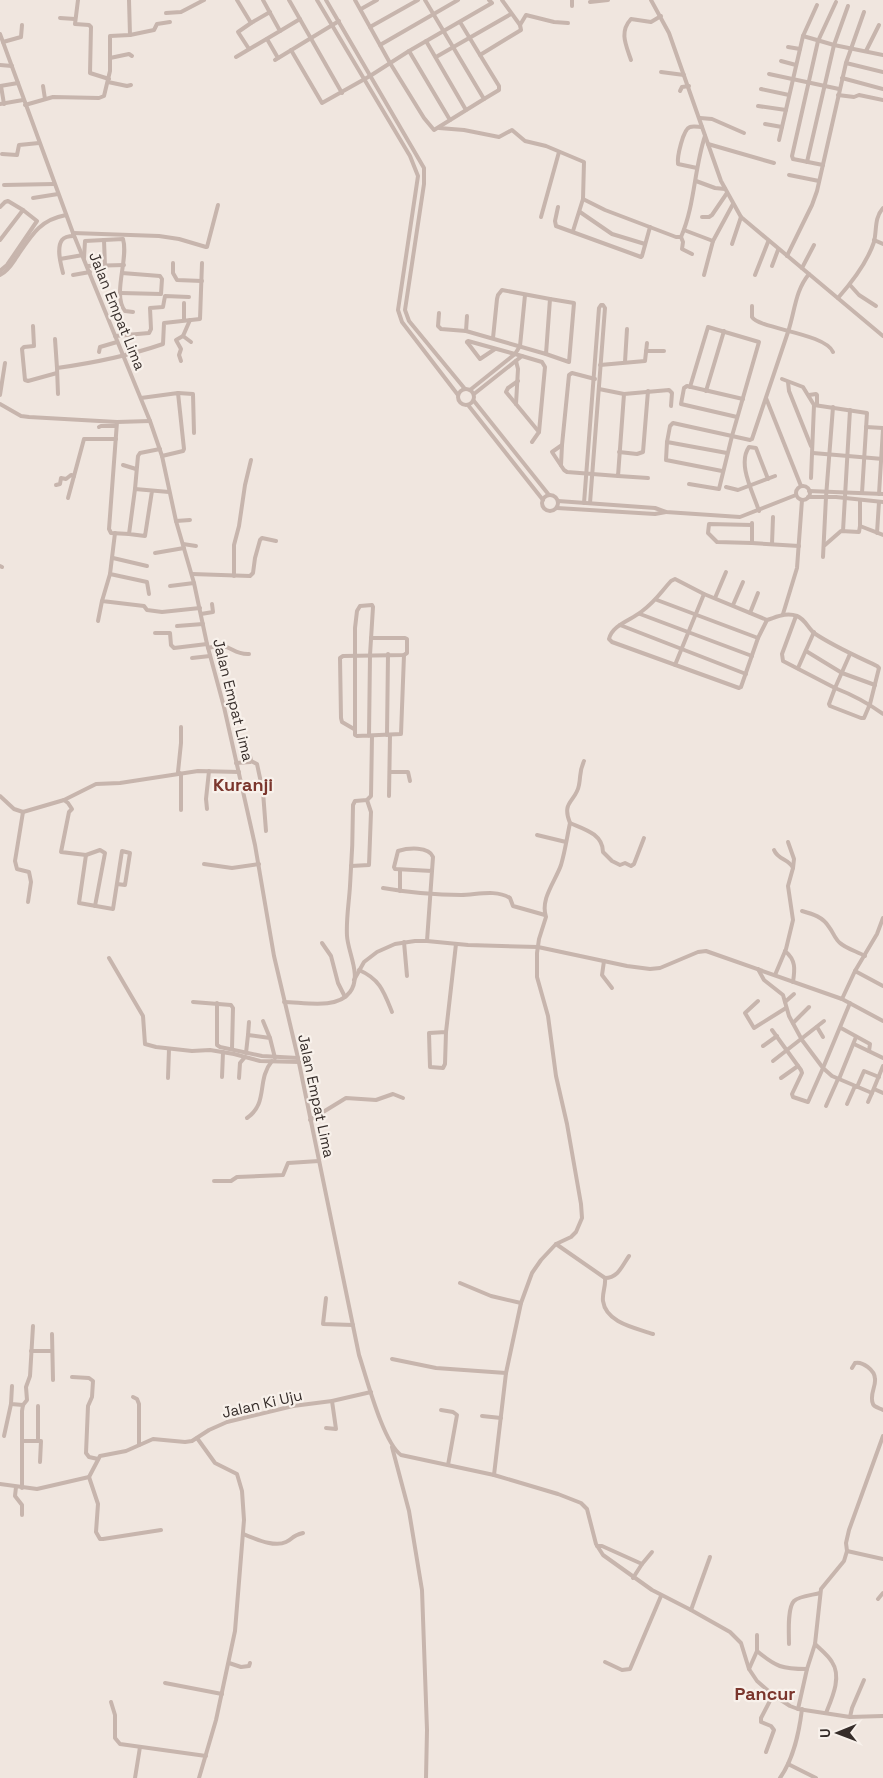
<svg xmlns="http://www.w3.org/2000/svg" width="883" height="1778" font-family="'Space Grotesk',sans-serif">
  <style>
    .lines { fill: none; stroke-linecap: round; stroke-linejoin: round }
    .minor { stroke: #c7b5ad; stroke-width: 4 }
    .labels { text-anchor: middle; stroke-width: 4.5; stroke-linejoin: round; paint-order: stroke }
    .street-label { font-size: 15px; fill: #362d2a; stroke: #f8f1eb }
    .quarter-label { font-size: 18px; font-weight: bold; fill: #7b362d; stroke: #f8f1eb }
  </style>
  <rect width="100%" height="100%" fill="#f0e6df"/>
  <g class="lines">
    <g class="minor">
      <path d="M78,0L75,24L89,25L91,27L90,73L109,79"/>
      <path d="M237,0L251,23L270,12"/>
      <path d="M289,0L342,93"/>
      <path d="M317,0L410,156L418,176L398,310L402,322L458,395"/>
      <path d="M326,0L424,168V184L405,310L409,321L465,389"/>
      <path d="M355,0L390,63L424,118L434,130L484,99L425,0"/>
      <path d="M651,0L669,33L721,181L741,217L883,336"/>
      <path d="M590,2L608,0"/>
      <path d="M572,6V0"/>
      <path d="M361,9L377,0"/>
      <path d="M166,13L181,12L204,0"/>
      <path d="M60,18L75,19"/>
      <path d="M460,22L480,55"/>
      <path d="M520,25L526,15L554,22L568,23"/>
      <path d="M370,27L418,0"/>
      <path d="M280,31L300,19"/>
      <path d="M0,34L73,233L150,421L162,456L176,521L194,583L207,644L224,707L255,845L274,956L298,1058L359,1355C367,1379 383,1442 401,1455L494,1475L558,1494L581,1503L587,1509L596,1544L603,1555L652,1590L691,1610L730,1632L741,1643L749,1669L757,1681L773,1695L790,1706L798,1709L850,1717L883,1716"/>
      <path d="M130,35L154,30L157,24L170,22"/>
      <path d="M803,36L834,45L883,55"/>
      <path d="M267,39L278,58"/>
      <path d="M426,41L466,110"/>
      <path d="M3,42L21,37L22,25"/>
      <path d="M380,45L458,0"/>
      <path d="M788,47L800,49"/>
      <path d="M249,49L238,32L251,23"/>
      <path d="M291,50L322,103L370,76L409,51"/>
      <path d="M866,51L879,25"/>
      <path d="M236,57L280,31L263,0"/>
      <path d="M436,57L511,14"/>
      <path d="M110,58L129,54L132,56"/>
      <path d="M275,60L339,21"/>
      <path d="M631,60C626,45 619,32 631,19L651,22L661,16"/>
      <path d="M781,61L796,65"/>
      <path d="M846,63L883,72"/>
      <path d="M0,65L12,66"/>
      <path d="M661,72L684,75"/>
      <path d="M769,74L839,89"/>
      <path d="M842,78L883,89"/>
      <path d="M108,82L127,86L131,85"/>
      <path d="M0,86L18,83"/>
      <path d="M1,86L4,104"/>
      <path d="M43,86L45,99"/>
      <path d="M761,89L789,95"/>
      <path d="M680,91L682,87L689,86"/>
      <path d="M838,95L854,97L859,95L883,100"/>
      <path d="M484,99L499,90V86L480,55L521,30L520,25L502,0"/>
      <path d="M0,104L23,100"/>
      <path d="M25,105L53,97L99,98L104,96L110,71V36L130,35L129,0"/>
      <path d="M758,106L786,110"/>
      <path d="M700,118L712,119L744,133"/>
      <path d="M450,120L409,51L492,3L489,0"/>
      <path d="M765,124L782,127"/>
      <path d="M439,128L464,130L499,137L512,130L525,141L546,146L584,162L583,199L573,231"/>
      <path d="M779,140L803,36L817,5"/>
      <path d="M708,144L774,163"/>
      <path d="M2,154L17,155L19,145L39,143"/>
      <path d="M807,162L834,45L848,6"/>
      <path d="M823,165L793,159L792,156L818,41L836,2"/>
      <path d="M697,168L678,164C677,157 683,129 690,127C693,126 699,127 702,127"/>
      <path d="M789,175L819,181"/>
      <path d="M696,181L715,188L725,189"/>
      <path d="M4,185L54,184"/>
      <path d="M33,198L58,194"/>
      <path d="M583,199L605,210L676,237H681C695,205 694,169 705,136"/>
      <path d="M0,207L5,202L8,201L23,210"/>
      <path d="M558,207L555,221L556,226L641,257L642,256L650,227"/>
      <path d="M580,212L612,234L645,244"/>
      <path d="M541,217L559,152"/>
      <path d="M702,217H709L712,215L727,193"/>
      <path d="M684,230L713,241"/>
      <path d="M73,233L159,236L179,239L206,247H207L218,205"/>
      <path d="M681,237L683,242L682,249L692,254"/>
      <path d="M0,240L23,210L37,221L7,265L0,271"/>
      <path d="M104,240L105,267"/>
      <path d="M874,240L883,244"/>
      <path d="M732,244L741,217"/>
      <path d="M787,256L812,205L817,191L846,63L864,12"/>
      <path d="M84,258L85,241L123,239C129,259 112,294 125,311L133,312"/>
      <path d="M60,259L83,255"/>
      <path d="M173,263V273L177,280L202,281"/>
      <path d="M87,266L124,265"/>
      <path d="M772,266L778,250"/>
      <path d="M802,268L814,245"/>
      <path d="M63,273C61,265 56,248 62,240C65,236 70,236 74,236"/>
      <path d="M0,275C8,271 12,264 16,258C31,236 39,220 66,215"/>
      <path d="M73,275L90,272"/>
      <path d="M704,275L713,241L733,204"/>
      <path d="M755,275L768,242"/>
      <path d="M850,285L859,295L876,306"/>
      <path d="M121,293L161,294L162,279L160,276L122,273"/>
      <path d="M525,295L520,346L515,354L542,362L545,367L539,432"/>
      <path d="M838,298C853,281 867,263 874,242C877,230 874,218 883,208"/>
      <path d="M184,303V320"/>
      <path d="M752,306V317C759,329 825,333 833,352"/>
      <path d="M439,313L438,326L441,329L466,331L546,354L550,299L502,290L498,295L497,299L493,338"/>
      <path d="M33,326L34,346L24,347L22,349L25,380L28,381L57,373"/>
      <path d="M466,331L467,316"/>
      <path d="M115,336L149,333L151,329L150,308L163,307L165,296L189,297"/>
      <path d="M183,336L191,342"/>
      <path d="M55,339L57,368"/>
      <path d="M467,342L468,341L515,354"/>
      <path d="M467,342L480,359L495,349"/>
      <path d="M646,351H664"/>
      <path d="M99,352L100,347L117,342"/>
      <path d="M546,354L569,362L574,303L550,299"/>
      <path d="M181,361L179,355L181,349L176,340L183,336L190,320"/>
      <path d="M625,362L627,329"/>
      <path d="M600,365L645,361L647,343"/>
      <path d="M595,379L572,373L569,375L562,445L552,452L564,470L567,472L618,476L624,394L669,390L672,393L671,406"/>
      <path d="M782,379L803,387L814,405L811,478"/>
      <path d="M518,381L508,388L506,392L539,432L532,442"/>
      <path d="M788,382L789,391L811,446"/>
      <path d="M690,387L708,327L759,342L732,436L673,423L670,426L667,442L727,453"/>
      <circle cx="466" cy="397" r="8"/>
      <path d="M599,389L624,394"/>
      <path d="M470,390L515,354"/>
      <path d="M706,391L724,331"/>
      <path d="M178,393L193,394L194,433"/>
      <path d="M58,394L57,368C93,363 128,356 163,344L164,323L200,319L202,263"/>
      <path d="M474,394L522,356"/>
      <path d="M0,395L5,363"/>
      <path d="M809,395L816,394L817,395V405"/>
      <path d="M141,398L178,393L184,449L183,451L162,456"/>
      <path d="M766,398L801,486"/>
      <path d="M474,401L549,495"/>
      <path d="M0,404L21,416L29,417L117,422L150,421"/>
      <path d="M516,404L518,369L516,361"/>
      <path d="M468,405L543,500"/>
      <path d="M814,405L867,413L862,493"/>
      <path d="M737,417L681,404L684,388L687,386L743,399"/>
      <path d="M117,422L109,529L111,533L129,534"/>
      <path d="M99,427L101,426H116"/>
      <path d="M866,427L883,428"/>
      <path d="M667,442L666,460L722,471"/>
      <path d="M619,452L637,454L643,452L648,391"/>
      <path d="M813,453L883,459"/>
      <path d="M123,465L136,469"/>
      <path d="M561,465L562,445"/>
      <path d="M618,476L648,478"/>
      <path d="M689,484L719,489L732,436L750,440L752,439C764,403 776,367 788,332C795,311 795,291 809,274"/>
      <path d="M56,485L60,484L61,478L66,479L71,475L74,476L84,439H116"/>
      <circle cx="803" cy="493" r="7"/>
      <path d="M726,487L738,490L775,476"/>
      <path d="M135,489L138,456L140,453L160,449"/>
      <path d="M152,491L145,536L129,534L135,489L169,492"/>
      <path d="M809,491L883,494"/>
      <path d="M879,494L883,429"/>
      <circle cx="550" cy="503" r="8"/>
      <path d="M808,497H836L883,502"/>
      <path d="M68,498L74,476"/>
      <path d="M558,501L655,508L666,512L740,517L796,495"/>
      <path d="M584,503L599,308L601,305H603L605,308L590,503"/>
      <path d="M557,508L655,514L666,512"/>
      <path d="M759,511C753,492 737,464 749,447L756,448L768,479"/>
      <path d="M176,521L190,520"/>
      <path d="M752,525L709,524L708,533L717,542L752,543V523"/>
      <path d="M860,526L883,535"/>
      <path d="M843,531L850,410"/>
      <path d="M115,533L110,574L147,582L149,594"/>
      <path d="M877,533L879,502"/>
      <path d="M752,543L799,546"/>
      <path d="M183,544L196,546"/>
      <path d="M772,544L773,517"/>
      <path d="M825,545L841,531L859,532L860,526V500"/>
      <path d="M155,553L184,548"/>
      <path d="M823,557L826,497L833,407"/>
      <path d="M113,558L147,566"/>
      <path d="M0,566L2,567"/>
      <path d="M110,574L102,601L144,606L147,610L162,612L200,608"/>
      <path d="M192,574L250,576L253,573L255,558L260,540L262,538L276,541"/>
      <path d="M234,576V545L239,526L245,485L251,460"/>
      <path d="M170,586L194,583"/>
      <path d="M715,598L726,572"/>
      <path d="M657,600L758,638"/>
      <path d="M733,605L743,582"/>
      <path d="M750,613L758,593"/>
      <path d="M201,614L213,612L212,604"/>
      <path d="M640,614L752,656"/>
      <path d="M783,614L797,568L802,500"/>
      <path d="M796,616L782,654L783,661L835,688L850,654"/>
      <path d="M767,620L704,594L675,579L671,581C660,593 656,601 641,612C631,620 612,625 609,639L612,642L739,688L741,687L758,638L767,620C777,617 786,612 797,616C805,619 808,628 814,633C833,646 856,656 877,666L879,668L870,704L864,718H861L830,706L829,704L835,688C853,695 868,703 883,714"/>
      <path d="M98,621L102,601"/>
      <path d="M620,625L746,674"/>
      <path d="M177,626L203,624"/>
      <path d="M155,633H170L171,645L174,648L207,644"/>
      <path d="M208,648C232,641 230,655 249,654"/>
      <path d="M806,651L842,673L875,685"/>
      <path d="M192,658L210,656"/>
      <path d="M675,665L704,594"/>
      <path d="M798,668L814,632"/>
      <path d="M181,727V743L178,772L181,774V810"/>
      <path d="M354,729L342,722L341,718L340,658L343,656L404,655L407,653V639L405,638H371"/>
      <path d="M387,735L388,654"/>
      <path d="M369,736L370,655L373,607L372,605L360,606L357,611L355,628V735L357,736L401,734L404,655"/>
      <path d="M251,761L257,764L263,792L266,831"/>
      <path d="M236,763L250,762L251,761L250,756"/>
      <path d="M390,772H408L410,781"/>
      <path d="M0,796L14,809L23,812L64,800L96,784L120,783L198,771L239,772"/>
      <path d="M389,796L390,735"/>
      <path d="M64,800L68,803L72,809L69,812L61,852L86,855L100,850L105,853L95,906"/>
      <path d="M207,809L206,799L209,771"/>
      <path d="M23,812L15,861L17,869L29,872L31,882L28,902"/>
      <path d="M570,823C584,829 603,834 603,852L612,861L620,865L625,863L631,866L634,864L644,838"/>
      <path d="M537,835L566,842"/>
      <path d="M788,842L794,859L793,868"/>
      <path d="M774,850C778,860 789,859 793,868L788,886L793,920L786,949L775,975"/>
      <path d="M86,855L79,903L113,909L122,851L130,853L125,885L117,884"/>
      <path d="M204,864L232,868L259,864"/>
      <path d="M351,866L369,865L371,812L367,800"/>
      <path d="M400,870V891"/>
      <path d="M383,888C406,892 437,895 461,895C476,895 496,889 510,898L513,906L545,915"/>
      <path d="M802,911C813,914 823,917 829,927C833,932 835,939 840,943C845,948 858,952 865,956"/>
      <path d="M883,918L877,934L855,971L842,999L883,1021"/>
      <path d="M427,941L433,857C429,846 408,848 398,851L394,867L395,869L432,871"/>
      <path d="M404,942L407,976"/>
      <path d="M322,943L331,956L338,983L345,997"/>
      <path d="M785,951C796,960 795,969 793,982"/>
      <path d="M109,958L143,1016L145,1044L156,1047L192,1051L210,1050L234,1054L260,1061L299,1062"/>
      <path d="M604,961L602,975L612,988"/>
      <path d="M758,969L764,980L783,995L789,1016L802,1040L823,1068L808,1102L793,1097L792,1094L802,1073L801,1070L772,1030"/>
      <path d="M359,970C380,979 384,992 392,1012"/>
      <path d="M855,971L883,986"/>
      <path d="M354,980L364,962L377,952L395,944L415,941H427L468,945L538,947L627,966L650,969L660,968L698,952L706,951L842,999"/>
      <path d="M758,1001L745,1013L754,1028L786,1008"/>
      <path d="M193,1002L231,1005L233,1008L232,1049"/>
      <path d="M284,1002C303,1002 337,1010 350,992C362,976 348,953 347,936C346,919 349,903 350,886C352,859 353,832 353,805L355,801L367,800L371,796L372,736"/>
      <path d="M785,1002L794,994"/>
      <path d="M217,1003V1045L220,1047L262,1056L298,1058"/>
      <path d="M850,1003L823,1068L832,1076L872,1093L883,1066"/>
      <path d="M263,1021L270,1038"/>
      <path d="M793,1023L809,1007"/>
      <path d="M817,1027L823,1037"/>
      <path d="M841,1028L870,1044L869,1051"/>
      <path d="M446,1032L429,1033L430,1067L443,1068L445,1064L446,1032L456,944"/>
      <path d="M248,1035L249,1022"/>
      <path d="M854,1044L883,1058"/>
      <path d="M763,1046L777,1036"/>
      <path d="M246,1053L248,1035L270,1038L275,1058"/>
      <path d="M773,1061L824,1021"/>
      <path d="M222,1077L223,1052"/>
      <path d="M168,1078L169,1049"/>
      <path d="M239,1078L240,1063L245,1057"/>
      <path d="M781,1078L798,1066"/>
      <path d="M839,1079L856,1037"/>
      <path d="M857,1087L864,1071L879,1077"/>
      <path d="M874,1089L883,1093"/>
      <path d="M868,1102L872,1093"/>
      <path d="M847,1104L855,1086"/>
      <path d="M826,1106L838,1079"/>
      <path d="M247,1118C269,1103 256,1080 272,1061"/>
      <path d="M310,1120L346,1098L376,1100L393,1094L403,1098"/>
      <path d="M214,1181H231L237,1177L283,1175L288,1163L319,1161"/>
      <path d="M556,1244L605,1278C606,1286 602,1293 603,1301C606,1323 636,1328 653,1334"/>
      <path d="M605,1278C618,1278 622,1266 629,1256"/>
      <path d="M460,1283L491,1296L521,1303"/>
      <path d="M326,1298L323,1324L353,1325"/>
      <path d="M52,1334L53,1380"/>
      <path d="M31,1351H52"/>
      <path d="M392,1359L436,1368L506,1373"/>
      <path d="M852,1368L855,1363C862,1361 875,1370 875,1379C876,1387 869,1395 873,1404C874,1407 879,1408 883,1410"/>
      <path d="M72,1377L89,1378L93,1381L92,1397L88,1406L86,1453L89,1457L98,1459"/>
      <path d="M12,1386L11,1404L23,1405"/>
      <path d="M133,1397L137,1399L139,1404V1445"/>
      <path d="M441,1410L453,1412L457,1415L448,1465"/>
      <path d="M482,1416L501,1418"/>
      <path d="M326,1428L336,1429L332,1401"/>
      <path d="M4,1436L11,1404"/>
      <path d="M197,1438L215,1463L237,1474L242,1491L244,1520L235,1631L216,1720L199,1778"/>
      <path d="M23,1441H38V1406"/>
      <path d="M38,1441H41L40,1462"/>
      <path d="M392,1447L409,1511L422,1590L427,1730L426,1778"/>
      <path d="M494,1475L506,1373L521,1303L532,1273L541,1260L556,1244L571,1237L576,1232L582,1218L581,1204L567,1124L556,1076L548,1016L537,977V953L539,939L546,917C540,899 555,882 561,865C565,852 567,837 570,823C561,801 576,802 579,785C581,775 579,772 584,761"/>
      <path d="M89,1477L98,1504L96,1532L100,1539H103L161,1530"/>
      <path d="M0,1484L37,1489L89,1477L100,1456L126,1451L153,1439L185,1442L192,1441L209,1430L227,1422L293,1406L332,1401L371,1392"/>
      <path d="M16,1487L15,1496L22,1505V1515"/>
      <path d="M22,1488V1411L23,1405L27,1400L26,1387L30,1376L33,1326"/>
      <path d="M243,1534C254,1538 274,1548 286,1542C293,1539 291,1536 303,1533"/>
      <path d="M597,1546H602L642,1564L633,1578"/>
      <path d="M847,1551L883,1559"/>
      <path d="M642,1564L652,1552"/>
      <path d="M878,1599L883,1593"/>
      <path d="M691,1610L710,1557"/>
      <path d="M789,1644C789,1635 787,1608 794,1601C799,1596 813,1595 820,1593"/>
      <path d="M815,1644C821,1650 828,1655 832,1662C842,1677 832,1698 826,1713"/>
      <path d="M757,1651C776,1667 782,1669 807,1669"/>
      <path d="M605,1662L622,1670L630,1669L661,1596"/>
      <path d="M229,1663L241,1667L249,1666L250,1663"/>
      <path d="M749,1669L757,1651V1635"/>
      <path d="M165,1683L222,1694"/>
      <path d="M111,1702L115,1715V1738L120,1744L206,1756"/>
      <path d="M798,1709L807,1669L815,1644L821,1589L844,1561L847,1551L846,1543L849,1530L883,1436"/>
      <path d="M850,1717L852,1708L864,1680"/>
      <path d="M766,1752L774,1730L771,1726L761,1722V1718L773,1695"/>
      <path d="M788,1764L816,1778"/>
      <path d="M135,1778L140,1747"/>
      <path d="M780,1778C794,1758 799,1733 802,1709"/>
    </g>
  </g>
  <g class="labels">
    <g class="street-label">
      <text transform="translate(117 311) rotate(68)" y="5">Jalan Empat Lima</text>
      <text transform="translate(233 700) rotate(76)" y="5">Jalan Empat Lima</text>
      <text transform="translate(316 1096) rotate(78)" y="5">Jalan Empat Lima</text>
      <text transform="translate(262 1404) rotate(-13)" y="5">Jalan Ki Uju</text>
    </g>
    <g class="quarter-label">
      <text x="243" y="791">Kuranji</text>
      <text x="765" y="1700">Pancur</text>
    </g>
  </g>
  <g transform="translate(838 1733) rotate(269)" stroke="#f8f1eb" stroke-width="4" paint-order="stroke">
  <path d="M0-4L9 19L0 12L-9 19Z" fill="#362d2a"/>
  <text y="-8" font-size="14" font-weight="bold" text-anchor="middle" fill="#362d2a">U</text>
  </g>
</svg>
